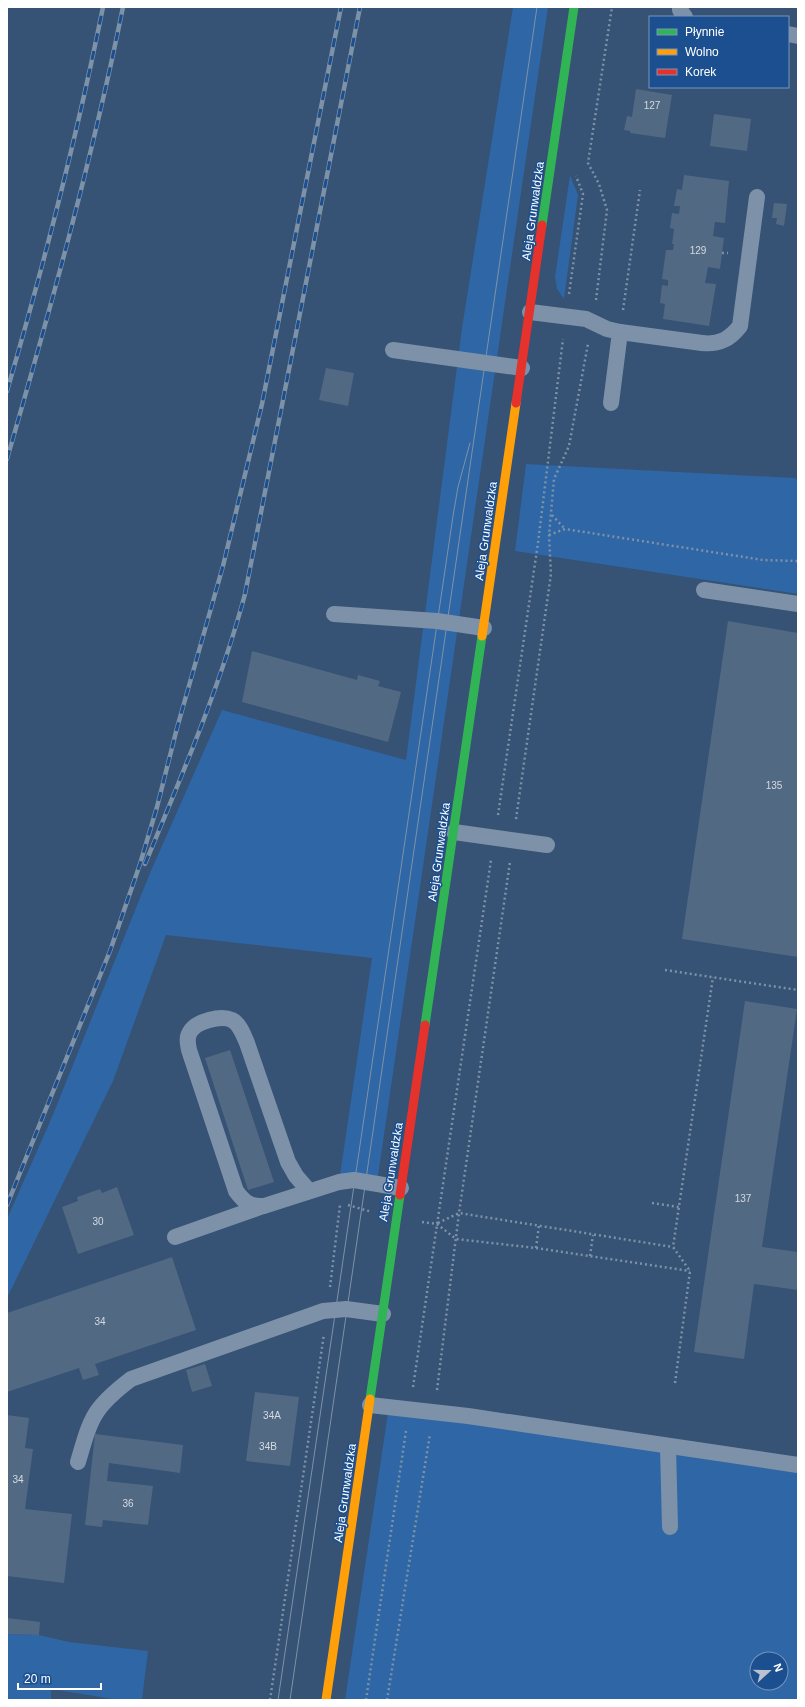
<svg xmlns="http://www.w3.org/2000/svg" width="805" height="1707" font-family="Helvetica,sans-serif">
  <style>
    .green { fill: #2f66a5; fill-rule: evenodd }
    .building { fill: #526984 }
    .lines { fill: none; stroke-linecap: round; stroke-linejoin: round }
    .path { stroke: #7d92a8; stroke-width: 2.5; stroke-dasharray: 2 3; stroke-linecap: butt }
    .lane { stroke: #7d92a8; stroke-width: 16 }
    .fast { stroke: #30b455; stroke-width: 9 }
    .slow { stroke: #ff9f0a; stroke-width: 9 }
    .jam { stroke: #e5322d; stroke-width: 9 }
    .tram { stroke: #7e92a7; stroke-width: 1 }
    .rail-casing { stroke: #7e92a7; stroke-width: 4.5 }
    .rail { stroke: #1b4f8f; stroke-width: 3; stroke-dasharray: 9; stroke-linecap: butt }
    .labels { text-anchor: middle; stroke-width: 3; stroke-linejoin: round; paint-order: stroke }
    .number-label { font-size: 10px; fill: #d4dae0 }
    .street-label { font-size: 12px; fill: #fff; stroke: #1b4f8f }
  </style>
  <rect width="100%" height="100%" fill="#365274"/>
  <g class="green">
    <path d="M513,7H548L377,1183L339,1182L372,958L166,935L113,1081L7,1298V1219L52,1117L150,873L222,710L406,760L462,328Z"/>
    <path d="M570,175L578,195L564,299L557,289L555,277Z"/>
    <path d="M526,464L795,478L798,481V594L515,551Z"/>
    <path d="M389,1406L798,1465V1700H345ZM757,1659H781V1683H757Z"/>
    <path d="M7,1634L39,1635L69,1642L148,1651L142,1700H119L51,1689V1700H7Z"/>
  </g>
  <g class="building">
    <path d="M636,89L672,95L665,138L630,133V131L624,130L627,116L632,117Z"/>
    <path d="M714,114L751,119L747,151L710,146Z"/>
    <path d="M684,175L729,181L725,223L715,222L713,236L724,238L720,269L708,267L705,283L716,284L709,326L663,319L665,304L660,303L662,285L668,286V280L662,279L666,250H673L674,244H672L674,229L670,228L672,213L679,214L680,206H674L677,189L682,190Z"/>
    <path d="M774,203L787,204L784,226L776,224L777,218H772Z"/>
    <path d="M326,368L354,373L348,406L319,400Z"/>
    <path d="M728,621L798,633V957L682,939Z"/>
    <path d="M252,651L357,680L358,675L380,681L378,686L401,692L388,742L242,702Z"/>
    <path d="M745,1001L797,1009L762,1247L798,1252V1290L754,1284L744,1359L694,1352Z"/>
    <path d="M230,1050L274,1182L248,1190L205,1058Z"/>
    <path d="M117,1187L134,1235L78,1254L62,1207L78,1201L77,1197L100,1189L102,1193Z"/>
    <path d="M172,1257L196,1330L95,1364L99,1375L83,1380L79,1368L7,1392V1313Z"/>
    <path d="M205,1364L212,1386L192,1392L186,1370Z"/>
    <path d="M255,1392L299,1397L290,1466L246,1461Z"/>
    <path d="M7,1415L29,1418L25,1448L33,1449L25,1509L72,1514L64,1583L7,1576Z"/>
    <path d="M95,1434L183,1445L180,1473L109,1463L107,1481L153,1486L148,1525L103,1520L102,1527L85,1525Z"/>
    <path d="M7,1618L40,1622L39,1635L7,1634Z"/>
  </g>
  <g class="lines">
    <g class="path">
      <path d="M722,253H728"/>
      <path d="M569,294L583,194L576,176"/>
      <path d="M596,300L607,210L599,184L588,163L612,7"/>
      <path d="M623,310L640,190"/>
      <path d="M552,515L565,529"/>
      <path d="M549,535L565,529L763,560L798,561"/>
      <path d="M498,815L538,543L563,339"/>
      <path d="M516,819L551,574L549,535L554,479L569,446L588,344"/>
      <path d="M665,970L798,990"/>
      <path d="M652,1203L679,1207"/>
      <path d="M348,1205L372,1212"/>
      <path d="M422,1222L437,1224L456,1239L536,1248L690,1271"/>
      <path d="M438,1223L459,1213L673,1247"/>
      <path d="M536,1248L539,1225"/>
      <path d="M590,1256L593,1235"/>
      <path d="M330,1287L340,1205"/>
      <path d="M675,1383L690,1271L673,1247L713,977"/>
      <path d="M413,1387L491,860"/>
      <path d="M437,1390L459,1213L510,862"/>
      <path d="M270,1700L324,1334"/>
      <path d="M366,1700L406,1431"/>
      <path d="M387,1700L430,1434"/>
    </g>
    <g class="lane">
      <path d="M680,7V10L685,17"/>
      <path d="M788,34L798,36"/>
      <path d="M530,312L586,319L607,329L620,332L702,343C719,345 730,339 740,326L757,197"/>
      <path d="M393,350L522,368"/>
      <path d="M611,403L620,332"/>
      <path d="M704,590L798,604"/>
      <path d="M334,614L437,621L484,628"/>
      <path d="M454,832L547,845"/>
      <path d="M309,1191L296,1176L288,1162L247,1043C244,1036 240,1024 232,1020C221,1015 196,1021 190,1032C186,1038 188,1044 189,1050L236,1191C244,1202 250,1207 264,1206L339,1182L354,1180L401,1188"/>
      <path d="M175,1237L263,1206"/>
      <path d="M370,1405L468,1416L798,1465"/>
      <path d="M668,1446L670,1527"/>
      <path d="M78,1462C91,1417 93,1408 131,1379L323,1311L346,1309L383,1314"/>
    </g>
    <g class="fast">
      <path d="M542,225L574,7"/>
      <path d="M425,1025L482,636"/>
      <path d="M370,1399L400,1195"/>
    </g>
    <g class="slow">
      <path d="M482,636L516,403"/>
      <path d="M326,1700L370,1399"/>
    </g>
    <g class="jam">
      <path d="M516,403L542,225"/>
      <path d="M400,1195L425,1025"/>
    </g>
    <g class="tram">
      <path d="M278,1700L453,516L458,487L470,443"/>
      <path d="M290,1700L537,7"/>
    </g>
    <g class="rail-casing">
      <g id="rail">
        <path d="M7,391C44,264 77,136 103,7"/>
        <path d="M7,459C50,310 92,160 123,7"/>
        <path d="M145,864C182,775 220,687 245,594L360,7"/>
        <path d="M7,1205L110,951L140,864L157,807L177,728L223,566L262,404L341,7"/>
      </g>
    </g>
    <use href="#rail" class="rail"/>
  </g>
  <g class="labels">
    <g class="number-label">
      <text x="652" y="109">127</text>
      <text x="698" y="254">129</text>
      <text x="774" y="789">135</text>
      <text x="743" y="1202">137</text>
      <text x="98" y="1225">30</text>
      <text x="100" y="1325">34</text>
      <text x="272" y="1419">34A</text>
      <text x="268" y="1450">34B</text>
      <text x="18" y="1483">34</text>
      <text x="128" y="1507">36</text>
    </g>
    <g class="street-label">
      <text transform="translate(533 211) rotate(-82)" y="4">Aleja Grunwaldzka</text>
      <text transform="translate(486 531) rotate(-82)" y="4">Aleja Grunwaldzka</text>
      <text transform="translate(439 852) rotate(-82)" y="4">Aleja Grunwaldzka</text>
      <text transform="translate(391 1172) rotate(-81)" y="4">Aleja Grunwaldzka</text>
      <text transform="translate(345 1493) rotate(-82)" y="4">Aleja Grunwaldzka</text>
    </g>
  </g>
  <rect width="805" height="1707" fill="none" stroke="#ffffff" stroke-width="16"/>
  <rect x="649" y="16" width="140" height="72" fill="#1b4f8f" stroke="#7695bc"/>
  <rect x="657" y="29" width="20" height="6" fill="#30b455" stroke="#7695bc"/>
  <text x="685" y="36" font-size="12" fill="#ffffff">Płynnie</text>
  <rect x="657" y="49" width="20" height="6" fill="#ff9f0a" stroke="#7695bc"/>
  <text x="685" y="56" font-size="12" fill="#ffffff">Wolno</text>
  <rect x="657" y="69" width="20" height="6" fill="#e5322d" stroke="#7695bc"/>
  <text x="685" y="76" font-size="12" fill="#ffffff">Korek</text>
  <g transform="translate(769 1671) rotate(69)"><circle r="19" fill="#1b4f8f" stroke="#7695bc"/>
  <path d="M0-3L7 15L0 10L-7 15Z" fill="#b9c2ce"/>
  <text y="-6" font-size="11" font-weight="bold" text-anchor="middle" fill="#ffffff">N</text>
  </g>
  <path d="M18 1683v6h83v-6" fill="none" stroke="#ffffff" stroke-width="2"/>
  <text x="24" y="1683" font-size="12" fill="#ffffff" stroke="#1b4f8f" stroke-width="3" paint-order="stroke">20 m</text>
</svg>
